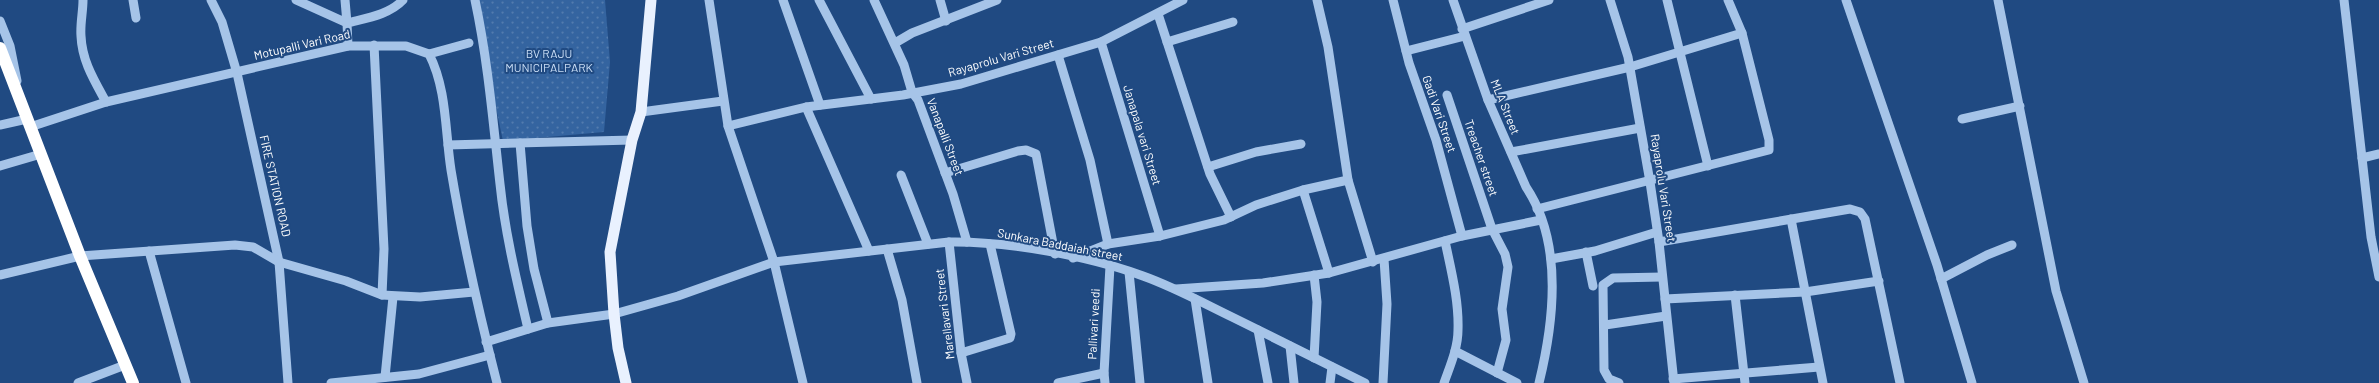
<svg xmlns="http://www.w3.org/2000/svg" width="2379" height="383" font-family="Barlow,sans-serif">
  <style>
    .park { fill: url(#park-dots) }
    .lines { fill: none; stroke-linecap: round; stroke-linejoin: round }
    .minor { stroke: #a6c4e8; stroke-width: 9 }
    .major { stroke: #e9f1fe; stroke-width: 11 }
    .highway { stroke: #fff; stroke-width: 12 }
    .labels { text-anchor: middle; stroke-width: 4; stroke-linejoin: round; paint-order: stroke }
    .street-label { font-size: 12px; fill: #fff; stroke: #204a82 }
    .park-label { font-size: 12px; fill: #cadef6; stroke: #204a82 }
  </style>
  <defs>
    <pattern id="park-dots" width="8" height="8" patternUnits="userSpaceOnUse" patternTransform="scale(1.25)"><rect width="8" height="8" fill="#3464a0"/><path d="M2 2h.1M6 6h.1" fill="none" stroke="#527bae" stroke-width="1.8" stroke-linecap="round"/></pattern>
  </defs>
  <rect width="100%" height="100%" fill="#204a82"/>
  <path class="park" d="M473,0H605L610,62L604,132L503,141Z"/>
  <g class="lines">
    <g class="minor">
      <path d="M83,0C83,12 80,24 81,36C82,61 94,80 106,102"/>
      <path d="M133,0L136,18"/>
      <path d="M211,0L222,22L237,73L279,262L288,383"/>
      <path d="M296,0L347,23L345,0"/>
      <path d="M475,0C488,61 493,122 500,184C505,233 517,282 528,329"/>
      <path d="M709,0L728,126L774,262L803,383"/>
      <path d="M783,0L820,105"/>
      <path d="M819,0L871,99"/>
      <path d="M874,0L904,65L912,92L918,100L953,194L967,242"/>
      <path d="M940,0L946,21"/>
      <path d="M1317,0L1328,47L1348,180L1373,262"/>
      <path d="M1393,0L1409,63L1436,140L1462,236"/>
      <path d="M1453,0L1488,100L1526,187C1563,242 1554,322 1539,383"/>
      <path d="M1610,0L1628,57L1650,182L1659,242L1674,383"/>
      <path d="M1667,0L1708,166"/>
      <path d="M1846,0L1937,265L1972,383"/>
      <path d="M1998,0L2056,291L2084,383"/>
      <path d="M2344,0L2371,237L2379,277"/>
      <path d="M1158,14L1210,174L1231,217"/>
      <path d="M0,21L10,46L17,81"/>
      <path d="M1462,29L1549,0"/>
      <path d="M1101,42L1160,236"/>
      <path d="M1167,42L1233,22"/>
      <path d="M895,43L912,33L997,0"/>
      <path d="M374,45L384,249L382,295"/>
      <path d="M348,46L347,23C366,18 389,15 403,0"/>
      <path d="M1406,51L1465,36"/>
      <path d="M429,54L469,43"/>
      <path d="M1058,55L1090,160L1108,244"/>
      <path d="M1447,95L1492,229L1505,254L1508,267L1502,309L1506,340L1497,373"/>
      <path d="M1488,100L1630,67L1742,33"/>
      <path d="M806,107L869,251"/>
      <path d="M641,112L723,101"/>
      <path d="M1962,119L2020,106"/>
      <path d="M0,125L27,119"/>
      <path d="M728,126L806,107L903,95L961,84L1101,42L1183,0"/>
      <path d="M30,127L106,102L348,46H406L429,54C447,89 445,131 451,170C463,242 479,313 497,383"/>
      <path d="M520,143L527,226L534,269L548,323"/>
      <path d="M448,145L632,140"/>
      <path d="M1511,152L1640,128"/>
      <path d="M2362,158L2379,154"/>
      <path d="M0,166L41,154"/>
      <path d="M1208,167L1256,152L1301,144"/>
      <path d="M945,173L1018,151L1026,150L1036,154L1055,254"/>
      <path d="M901,175L928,244"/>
      <path d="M1303,190L1329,273"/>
      <path d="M1537,209L1769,150V140L1742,33L1728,0"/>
      <path d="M1791,219L1823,383"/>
      <path d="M949,242L961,353L967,383"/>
      <path d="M1659,242L1850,209L1860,212L1865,219L1900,383"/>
      <path d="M887,249L902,300L917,383"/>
      <path d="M149,251L186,383"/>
      <path d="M1586,252L1593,286"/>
      <path d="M1073,258L1108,244L1160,236L1224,220L1256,205L1303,190L1348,180"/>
      <path d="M1551,259L1595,251L1657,232"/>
      <path d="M1129,272L1140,383"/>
      <path d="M0,275L80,256L235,245L253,247L279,262L346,281L382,295L420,297L474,292"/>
      <path d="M1941,279L1987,255L2012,245"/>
      <path d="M1176,289L1263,283L1329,273L1462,236L1541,220"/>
      <path d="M1735,295L1745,383"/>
      <path d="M1195,299L1208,383"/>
      <path d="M1665,299L1805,292L1879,281"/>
      <path d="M1605,325L1666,316"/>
      <path d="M1258,330L1268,383"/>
      <path d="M486,342L548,323L614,314L678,296L774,262L949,242C1007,241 1089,256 1143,276C1174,287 1203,303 1232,317C1277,339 1321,361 1365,383"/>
      <path d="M1290,346L1294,383"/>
      <path d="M1455,351L1517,383"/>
      <path d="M961,353L1010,338L1011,334L990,244"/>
      <path d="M1314,358L1317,302L1314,275"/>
      <path d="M385,377L393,297"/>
      <path d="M1673,379L1819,367"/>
      <path d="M78,383L125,365"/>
      <path d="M331,383L419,374L490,355"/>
      <path d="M1058,383L1104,373"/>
      <path d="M1105,383L1104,373L1110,266"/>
      <path d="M1330,383L1332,367"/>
      <path d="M1383,383L1387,304L1384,259"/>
      <path d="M1444,383C1450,366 1458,348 1458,330C1459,300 1451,270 1445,241"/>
      <path d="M1619,383L1609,379L1604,370L1603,285L1613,278L1662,277"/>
    </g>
    <path class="major" d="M626,383L618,348L614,314L610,252L632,140L641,112L651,0"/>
    <path class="highway" d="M0,48L80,256L133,383"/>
  </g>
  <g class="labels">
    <g class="street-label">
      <text transform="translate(302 45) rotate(-13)" y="4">Motupalli Vari Road</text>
      <text transform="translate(1001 58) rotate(-16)" y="4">Rayaprolu Vari Street</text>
      <text transform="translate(1505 107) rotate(68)" y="4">MLA Street</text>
      <text transform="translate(1439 114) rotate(71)" y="4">Gadi Vari Street</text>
      <text transform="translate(1142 135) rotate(73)" y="4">Janapala vari Street</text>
      <text transform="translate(945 137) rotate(69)" y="4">Vanapalli Street</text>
      <text transform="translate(1481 158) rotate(71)" y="4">Treacher street</text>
      <text transform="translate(275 186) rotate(77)" y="4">FIRE STATION ROAD</text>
      <text transform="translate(1663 188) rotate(81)" y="4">Rayaprolu Vari Street</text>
      <text transform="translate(1060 245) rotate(11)" y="4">Sunkara Baddaiah street</text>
      <text transform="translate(945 314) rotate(-97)" y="4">Marellavari Street</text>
      <text transform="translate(1094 324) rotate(-87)" y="4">Pallivari veedi</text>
    </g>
    <g class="park-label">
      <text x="549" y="58">BV RAJU<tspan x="549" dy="14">MUNICIPALPARK</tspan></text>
    </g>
  </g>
</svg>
